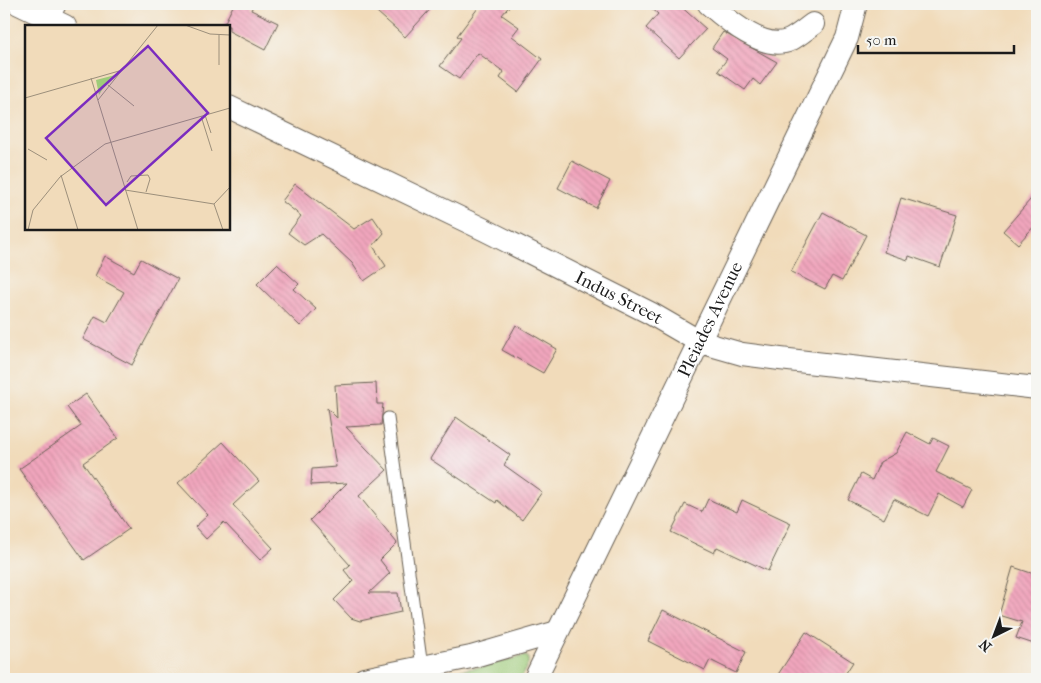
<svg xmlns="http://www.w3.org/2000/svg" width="1041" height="683" font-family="'IM FELL French Canon',serif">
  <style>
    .green { fill: #9ecb79; stroke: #5d744a }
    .building { fill: url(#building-back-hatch) }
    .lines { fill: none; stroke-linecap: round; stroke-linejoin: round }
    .service-casing { stroke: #675f53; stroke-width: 13 }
    .minor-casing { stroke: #675f53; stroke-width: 24 }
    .service { stroke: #fff; stroke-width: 11 }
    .minor { stroke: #fff; stroke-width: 22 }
    .labels { text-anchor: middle; stroke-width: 5; stroke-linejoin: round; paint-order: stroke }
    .street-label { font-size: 18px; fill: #1c1c1c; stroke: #f6f6f2 }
    .inset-road { fill: none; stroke: #9c8f7b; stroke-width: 1 }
    .view { fill: #7b2cbf; fill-opacity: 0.15; stroke: #7b2cbf; stroke-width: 2.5 }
    .inset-edge { fill: none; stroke: #1c1c1c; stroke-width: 2.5 }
  </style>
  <defs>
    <pattern id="building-back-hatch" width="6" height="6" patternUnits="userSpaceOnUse" patternTransform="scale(1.25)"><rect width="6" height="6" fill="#f1a6bd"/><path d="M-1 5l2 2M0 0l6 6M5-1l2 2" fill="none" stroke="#ce8ea2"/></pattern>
  </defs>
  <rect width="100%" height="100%" fill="#f6f6f2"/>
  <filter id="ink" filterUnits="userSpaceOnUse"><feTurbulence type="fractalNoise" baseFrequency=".02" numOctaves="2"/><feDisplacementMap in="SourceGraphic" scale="10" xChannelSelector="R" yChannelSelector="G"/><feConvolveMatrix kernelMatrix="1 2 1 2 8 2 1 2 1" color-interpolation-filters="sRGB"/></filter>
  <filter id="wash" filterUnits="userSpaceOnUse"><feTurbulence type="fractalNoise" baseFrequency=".0096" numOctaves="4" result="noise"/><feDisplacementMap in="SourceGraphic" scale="20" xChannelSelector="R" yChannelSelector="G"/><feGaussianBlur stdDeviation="1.12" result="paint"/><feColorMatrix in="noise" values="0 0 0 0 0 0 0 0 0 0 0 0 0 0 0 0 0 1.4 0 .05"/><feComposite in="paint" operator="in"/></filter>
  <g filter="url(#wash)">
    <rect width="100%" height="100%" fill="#f1dbba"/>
    <path class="green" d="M524,656L528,657V664L520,679H398L482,667Z"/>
    <g id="blocks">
      <g class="building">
        <path d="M234,4H254L251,10L278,23L265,50L229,31V26H223Z"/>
        <path d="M368,4H435L405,37Z"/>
        <path d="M481,4H511L502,15L519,27L512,36L542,59L518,92L500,78L504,72L478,53L459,79L440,66L461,38L457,36Z"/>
        <path d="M647,4H678L706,29L679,58L646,28L658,14Z"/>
        <path d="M723,32L777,62L760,85L753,79L745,90L718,71L727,59L712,48Z"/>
        <path d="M572,161L610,181L596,208L558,188Z"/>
        <path d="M295,184L354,229L373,217L384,233L373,246L386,266L364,281L352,263L321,234L304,245L288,233L301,216L282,201Z"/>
        <path d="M1037,192V223L1018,244L1003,231Z"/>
        <path d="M901,198L957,215L940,267L909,256L908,260L884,252Z"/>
        <path d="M823,212L866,235L842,281L832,276L825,289L791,272Z"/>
        <path d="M105,256L134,272L141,259L178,279L132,365L83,339L95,316L107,322L124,292L95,276Z"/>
        <path d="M277,264L299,284L294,289L316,309L300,326L257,284Z"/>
        <path d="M516,325L557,349L543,373L502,350Z"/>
        <path d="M376,383L377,404H383L381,425L346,427L387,470L359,496L397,543L380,560L390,573L369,593H398L401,612L360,621L351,618L334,600L353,581L344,570L350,565L310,520L347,483L311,485L312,469L336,467L327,408L337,418L335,385Z"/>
        <path d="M86,394L118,438L83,463L129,529L84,560L19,469L81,426L67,407Z"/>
        <path d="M456,417L510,455L504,465L542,492L522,520L497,500L496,503L430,459Z"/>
        <path d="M907,432L930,444L933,438L949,446L936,472L972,490L963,507L939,494L928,516L894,499L884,519L848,500L861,474L872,480L880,462L896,453Z"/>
        <path d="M223,442L259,481L233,505L273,548L260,560L224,522L206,539L195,527L208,515L178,483Z"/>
        <path d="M708,499L737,512L742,500L791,523L768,571L717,547L714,553L671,532L685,504L702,512Z"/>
        <path d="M1013,567L1037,575V645L1016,638L1022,622L999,615Z"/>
        <path d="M663,610L746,652L736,673L710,660L705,670L648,641Z"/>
        <path d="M806,632L853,662L842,679H775Z"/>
      </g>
    </g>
  </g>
  <g filter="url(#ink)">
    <use href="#blocks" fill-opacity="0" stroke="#675f53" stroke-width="1"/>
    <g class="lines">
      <g class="service-casing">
        <g id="service">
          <path d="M53,20L61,4"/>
          <path d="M388,418L422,667"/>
        </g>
      </g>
      <g class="minor-casing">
        <g id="minor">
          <path d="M19,4L65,26"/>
          <path d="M709,4C727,20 765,52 790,40C798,36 806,29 813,24"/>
          <path id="s1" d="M229,107L485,230L650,313L700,342L742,354L780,359L1037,388"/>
          <path d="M364,679L471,657L557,632"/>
          <path id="s2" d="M535,679L847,38L856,4"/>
        </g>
      </g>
      <use href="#service" class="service"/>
      <use href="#minor" class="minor"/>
    </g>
  </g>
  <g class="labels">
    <g class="street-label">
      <text dy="6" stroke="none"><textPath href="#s1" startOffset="434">Indus Street</textPath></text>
      <text dy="6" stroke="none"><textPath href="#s2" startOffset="400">Pleiades Avenue</textPath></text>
    </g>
  </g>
  <g transform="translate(25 25)">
    <rect width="205" height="205" fill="#f1dbba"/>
    <path d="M90,50L77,65L74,70L71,55Z" fill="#9ecb79"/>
    <path class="inset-road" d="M160,0L185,9L205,10M194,40V10M66,53L113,205M83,60L109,81M0,73L94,46M73,75L133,0M180,90L186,108M176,91L187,126M3,124L22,135M36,150L53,205M102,157L106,151L123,150L125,154L121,167M100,165L189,179L205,162M189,179L198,205M3,205L8,185L35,152L80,119L205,83"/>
    <path class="view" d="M123,21L183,88L81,180L21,113Z"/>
    <rect width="205" height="205" class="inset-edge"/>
  </g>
  <rect width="1041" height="683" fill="none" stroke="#f6f6f2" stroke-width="20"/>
  <g transform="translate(994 636) rotate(222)" stroke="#f6f6f2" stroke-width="4" paint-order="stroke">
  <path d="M0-4L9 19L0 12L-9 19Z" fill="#1c1c1c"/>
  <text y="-8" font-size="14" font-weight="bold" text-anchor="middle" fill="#1c1c1c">N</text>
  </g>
  <path d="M858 45v8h156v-8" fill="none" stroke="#1c1c1c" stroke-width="2.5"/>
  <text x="866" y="45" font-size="15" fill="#1c1c1c" stroke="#f6f6f2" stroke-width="4" paint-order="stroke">50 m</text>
</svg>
